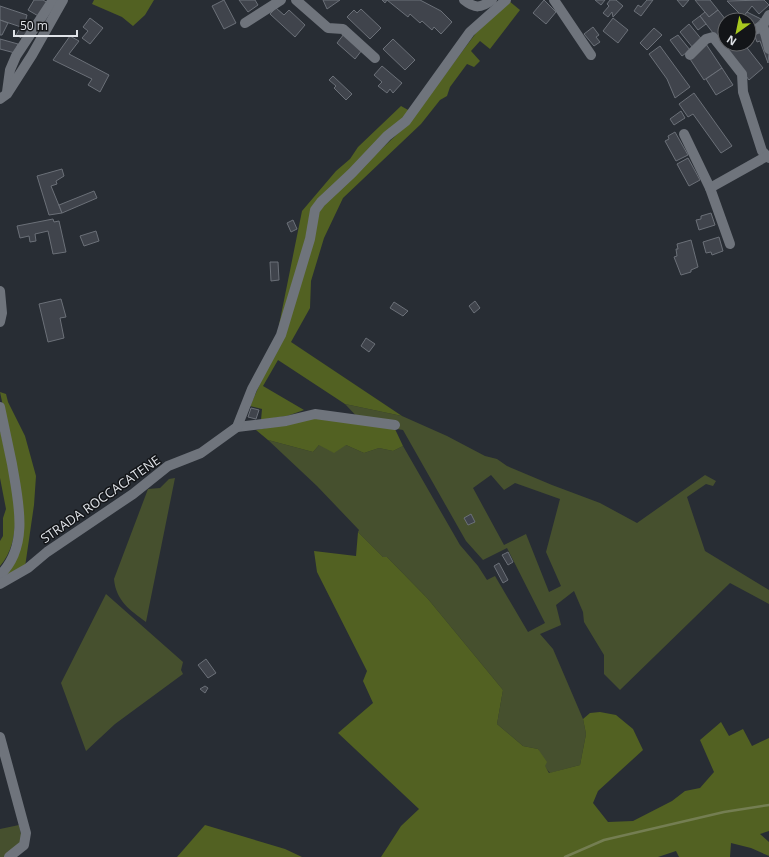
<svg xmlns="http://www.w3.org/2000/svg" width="769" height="857" font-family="'Open Sans',sans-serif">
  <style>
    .green { fill: #46502e; fill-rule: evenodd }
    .forest { fill: #526122 }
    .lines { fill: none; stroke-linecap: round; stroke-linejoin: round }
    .stream { stroke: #747e52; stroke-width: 2.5 }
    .building { fill: #40444c; stroke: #6b7078 }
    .minor { stroke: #6f747c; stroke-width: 10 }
    .labels { text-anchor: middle; stroke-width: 3; stroke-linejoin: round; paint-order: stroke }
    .street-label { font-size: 13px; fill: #e0e3e8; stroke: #131518 }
  </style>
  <rect width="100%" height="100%" fill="#282d34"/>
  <g class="green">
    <path d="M345,404L402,416L447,436L485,456L497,459L507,466L552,485L600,503L637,523L705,475L716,481L713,486L706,484L687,497L705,551L769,590V604L730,583L620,690L604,674V655L584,622L583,612L574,591L556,605L561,625L540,634L553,649L583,719L586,734L580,765L550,773L544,766L538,749L523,746L497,724L503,690L428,599L387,557H383L358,532L359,530L317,486L268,440L313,452L319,445H346L364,453L379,448L393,451L403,446L460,545L478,566L487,580L495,576L528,632L545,623L507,548L483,560L466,541L403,430L363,423ZM491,475L504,490L515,483L560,499L546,552L561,586L549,592L526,534L504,545L473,488Z"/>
    <path d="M175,478L146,622C130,610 116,601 114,579L148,489L160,488L169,479Z"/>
    <path d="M106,594L183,662L181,670L183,674L115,724L86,751L61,683Z"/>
    <path d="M19,825L22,839L17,847L5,857H0V829Z"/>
  </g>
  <g class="forest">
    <path d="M94,0H154L145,15L133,26L122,17L92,4Z"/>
    <path d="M509,1L520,10L490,49L480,41L471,51L480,61L474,67L467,64L450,87L447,96L440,100L421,124L343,198L324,238L311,281L310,308L291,342L402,416L345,404L278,360L263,386L304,410L287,416L261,420L262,409L250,406L282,335L318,212L339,189L408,124L476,33Z"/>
    <path d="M401,106L410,111L320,200L280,331L279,325L302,211L336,171L350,159L358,147Z"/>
    <path d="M0,392L6,394L8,402L25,436L36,476L34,505L25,567L0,578L18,555L13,454Z"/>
    <path d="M314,418L395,429L403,446L393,451L379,448L364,453L346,445L334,453L319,445L313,452L268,440L256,430Z"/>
    <path d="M0,429C8,469 30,532 0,566V541L3,536V518L6,509L0,478Z"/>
    <path d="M358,532L383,557H387L428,599L503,690L497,724L523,746L538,749L547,762L545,766L549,773L580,765L586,734L583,719L590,713L600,712L616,715L633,729L643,750L598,791L593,803L608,822L633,821L672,801L685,791L700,788L714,772L700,740L721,722L729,736L743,729L752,746L769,738V831L760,834L769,842V856L751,848L731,843L730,857H679L676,851L658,857H381L401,826L419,809L338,733L373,703L363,681L367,671L317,572L314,551L356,556Z"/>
    <path d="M205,825L285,849L302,857H177Z"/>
  </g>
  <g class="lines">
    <path class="stream" d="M565,857L604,840L724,812L769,805"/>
  </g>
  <g class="building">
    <path d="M34,0H43L48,3L40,17L28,10Z"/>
    <path d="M224,0L236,23L224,29L212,6Z"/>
    <path d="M239,0H255L258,5L248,12Z"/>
    <path d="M323,0H340L327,9Z"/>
    <path d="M382,0H420L441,11L452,22L441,34L434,27L432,30L422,21L420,23L410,14L408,17L387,0L385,3Z"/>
    <path d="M544,0L556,12L546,24L533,13Z"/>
    <path d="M595,0H605L601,5Z"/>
    <path d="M610,0H616L623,6L613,17L612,12L608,17L603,13L609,6L607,4Z"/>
    <path d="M647,0H653L641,16L634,11L638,5L641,7Z"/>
    <path d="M677,0H689L683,7Z"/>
    <path d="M695,0H710L718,10L709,17Z"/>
    <path d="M764,0L769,5L759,14L752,6L743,17L727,1Z"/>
    <path d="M0,6L27,15L25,23L21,27L0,20Z"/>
    <path d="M276,8L284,15L289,10L305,25L295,37L270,14Z"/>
    <path d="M361,9L381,28L370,39L347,17L354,10L357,13Z"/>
    <path d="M718,10L726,20L725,44H744L763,68L749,80L700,16L705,12L709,17Z"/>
    <path d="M747,12L761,19L754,27L749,23V20L743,17Z"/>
    <path d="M734,14L738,19L729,20L728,19Z"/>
    <path d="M700,16L706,24L698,30L692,22Z"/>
    <path d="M90,18L103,28L90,44L82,38L88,31L83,27Z"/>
    <path d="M613,18L628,30L618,43L603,31Z"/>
    <path d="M0,20L8,23L2,35H0Z"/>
    <path d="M24,22L32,27L25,40L16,35Z"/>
    <path d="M689,24L703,41L693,48L680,32Z"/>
    <path d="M593,27L599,35L596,37L600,42L594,46L584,34Z"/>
    <path d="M654,28L662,35L647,50L640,43Z"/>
    <path d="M759,33L761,34L769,53L768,63L760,41L757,42L754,34Z"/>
    <path d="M344,34L362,50L355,59L337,43Z"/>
    <path d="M678,35L690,50L682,56L670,40Z"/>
    <path d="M70,36L79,41L69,54L109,75L100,92L88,85L92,79L53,60Z"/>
    <path d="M0,39L18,44L15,53L0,49Z"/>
    <path d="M393,39L415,60L405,70L383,49Z"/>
    <path d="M706,44L722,68L704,80L690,59Z"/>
    <path d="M660,46L690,87L675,98L667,79L649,54Z"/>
    <path d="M382,66L402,83L393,93L390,89L387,93L378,86L382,82L374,75Z"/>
    <path d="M722,68L733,85L716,95L706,79Z"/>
    <path d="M333,76L352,94L346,100L334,88L336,86L329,80Z"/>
    <path d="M694,93L732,146L721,153L693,114L688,117L679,104Z"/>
    <path d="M681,111L685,118L674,125L670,119Z"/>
    <path d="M675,132L688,155L676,161L665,141L669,139L668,136Z"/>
    <path d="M688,158L700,180L689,186L677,164Z"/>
    <path d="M62,169L64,176L56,181L57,184L51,186L62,213L49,215L37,176Z"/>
    <path d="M94,191L97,198L62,213L59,205Z"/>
    <path d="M711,213L715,225L699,230L696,220L701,219V216Z"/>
    <path d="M53,219L54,222L59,221L66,252L53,254L48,231L35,234L36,241L30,242L29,236L20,238L17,226Z"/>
    <path d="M293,220L297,229L291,232L287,223Z"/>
    <path d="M96,231L99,241L84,246L80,236Z"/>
    <path d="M719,237L723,251L712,255L711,252L706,253L703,242Z"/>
    <path d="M691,240L698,267L691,270V272L681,275L674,257L677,256L676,249H678L677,244Z"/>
    <path d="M270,262H278L279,280L271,281Z"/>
    <path d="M61,299L66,317L60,318L64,338L48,342L39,304Z"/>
    <path d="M475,301L480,308L474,313L469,306Z"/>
    <path d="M394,302L408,311L403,316L390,308Z"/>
    <path d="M366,338L375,344L369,352L361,346Z"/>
    <path d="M251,408L259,410L256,419L248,417Z"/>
    <path d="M471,514L475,522L468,525L464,518Z"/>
    <path d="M508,552L513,562L508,565L502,555Z"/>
    <path d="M499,563L508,580L503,583L494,566Z"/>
    <path d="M206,659L216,673L208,678L198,665Z"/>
    <path d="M205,686L208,688L205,693L200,689Z"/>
  </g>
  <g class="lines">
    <g class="minor">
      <path d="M296,0L328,28L343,29L375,58"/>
      <path d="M464,0C475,9 481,8 492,0"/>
      <path d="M554,0L591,55"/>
      <path d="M245,23L281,0"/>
      <path d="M763,25L769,49"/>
      <path d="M753,31L763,25L769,15"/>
      <path d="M690,55L706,39L713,37L742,74L743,92L762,151L769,158"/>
      <path d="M7,92L10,70L16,56L53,0"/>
      <path d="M0,99L7,94L32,55L63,0"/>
      <path d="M684,134L710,188L730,244"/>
      <path d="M710,188L767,156"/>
      <path d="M0,291L2,313L0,322"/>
      <path d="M0,407C4,426 8,445 12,464C18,500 30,546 0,575"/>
      <path d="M237,427L286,421L315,414L395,425"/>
      <path d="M0,584L28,568L47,552L133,494L168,466L201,453L237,427L252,389L281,335L310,239L315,210L321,202L352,173L387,136L406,121L470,32L506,0"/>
      <path d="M0,737L26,833L24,845L9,857"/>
    </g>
  </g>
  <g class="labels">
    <g class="street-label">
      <text transform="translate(100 499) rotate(-35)" y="5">STRADA ROCCACATENE</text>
    </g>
  </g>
  <g transform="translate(737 32) rotate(213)"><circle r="19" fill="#131518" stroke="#65676b"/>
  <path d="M0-3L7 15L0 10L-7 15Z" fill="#a7c81f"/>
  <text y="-6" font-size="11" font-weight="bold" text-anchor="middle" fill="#e0e3e8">N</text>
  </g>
  <path d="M14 30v6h63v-6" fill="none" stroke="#e0e3e8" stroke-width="2"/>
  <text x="20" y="30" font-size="12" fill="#e0e3e8" stroke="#131518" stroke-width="3" paint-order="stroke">50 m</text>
</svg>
